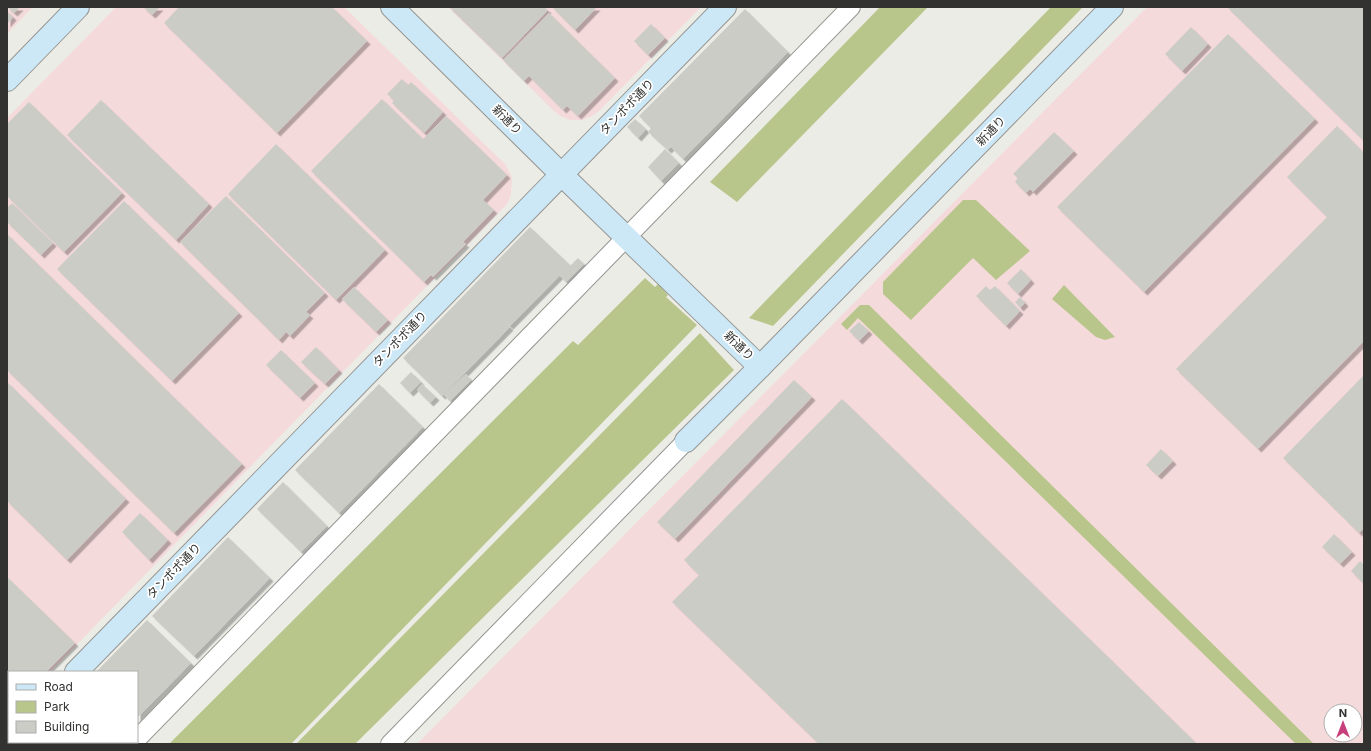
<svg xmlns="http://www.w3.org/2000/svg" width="1371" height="751" font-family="Inter,'Noto Sans JP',sans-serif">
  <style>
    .industrial { fill: #f5dadb; fill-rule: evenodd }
    .green { fill: #b9c68b }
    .building { fill: #ccccc7; filter: url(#shadow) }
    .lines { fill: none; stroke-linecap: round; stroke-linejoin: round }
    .street-casing { stroke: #969591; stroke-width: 20 }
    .secondary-casing { stroke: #969591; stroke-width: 24 }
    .street { stroke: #fff; stroke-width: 18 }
    .secondary { stroke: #cce8f7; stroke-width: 22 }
    .labels { text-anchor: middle; stroke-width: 3.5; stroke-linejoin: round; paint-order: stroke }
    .street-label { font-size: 12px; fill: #323230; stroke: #fff }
  </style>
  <defs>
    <filter id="shadow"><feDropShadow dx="3.5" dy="3.5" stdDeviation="0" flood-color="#0004"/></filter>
  </defs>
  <rect width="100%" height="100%" fill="#ecece7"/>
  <g class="industrial">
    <path d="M7,7H33L7,34Z"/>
    <path d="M116,7H344L506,165L512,177L511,195L507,204L50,672H9V714L7,716V118Z"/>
    <path d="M448,7H701L599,111L592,116L582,120H570L560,116L554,111Z"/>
    <path d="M1147,7H1364V744H417ZM1331,711H1355V735H1331Z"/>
  </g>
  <g class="green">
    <path d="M880,7H928L737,202L710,182Z"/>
    <path d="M1051,7H1083L773,326L749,318Z"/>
    <path d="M963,200H976L1030,251L996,280L973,258L911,320L883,294V282Z"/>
    <path d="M645,278L655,287L658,284L668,295L666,297L697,325L291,744H169L573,341L578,345Z"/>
    <path d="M1064,285L1115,337L1105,340L1096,337L1052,299Z"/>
    <path d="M860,305H869L1314,744H1296L858,318L847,330L841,324Z"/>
    <path d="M700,333L734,370L355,744H296Z"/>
  </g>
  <g class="building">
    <path d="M7,7H20L14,13Z"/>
    <path d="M143,7H160L152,15Z"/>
    <path d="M179,7H332L367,41L277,133L164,23Z"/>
    <path d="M449,7H544L548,10L502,58Z"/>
    <path d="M552,7H597L575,30Z"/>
    <path d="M1227,7H1364V141Z"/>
    <path d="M745,9L788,52L683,159L671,147L668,150L648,132L651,128L639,116Z"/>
    <path d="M7,11L13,17L7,24Z"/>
    <path d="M549,13L615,78L578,116L567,106L563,110L529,76L524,81L503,60Z"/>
    <path d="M651,24L665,38L648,55L634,41Z"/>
    <path d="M1191,27L1208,44L1182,71L1165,54Z"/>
    <path d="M1228,34L1315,119L1144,292L1057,207Z"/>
    <path d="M402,79L408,85L411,82L443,112L424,133L392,103L394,100L387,94Z"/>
    <path d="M382,99L423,139L446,116L507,175L483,200L494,210L463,242L466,244L433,277L431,275L424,282L311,171Z"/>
    <path d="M101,100L209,204L176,240L67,135Z"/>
    <path d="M29,102L122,193L64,252L7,196V124Z"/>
    <path d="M635,119L646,129L638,138L627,127Z"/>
    <path d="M1337,126L1364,153V341L1258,449L1176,369L1327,217L1287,177Z"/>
    <path d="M1054,132L1074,151L1033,192L1030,189L1026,193L1015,182L1018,178L1013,174Z"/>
    <path d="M276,144L385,250L336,300L228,194Z"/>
    <path d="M665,149L679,163L661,181L648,167Z"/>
    <path d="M226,196L325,293L306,312L310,315L290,336L286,332L279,340L180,242Z"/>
    <path d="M124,201L239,313L172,381L57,269Z"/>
    <path d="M12,203L53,243L41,255L7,222V208Z"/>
    <path d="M530,227L570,265L510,326L495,313L510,327L442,396L403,358Z"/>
    <path d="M7,234L242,464L174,533L7,370Z"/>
    <path d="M578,258L584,264L566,282L560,276Z"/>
    <path d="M1021,269L1031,280L1018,294L1007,283Z"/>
    <path d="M986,286L990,290L995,286L1020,311L1006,326L976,296Z"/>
    <path d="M354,287L388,320L376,332L342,299Z"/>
    <path d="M1020,297L1025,303L1020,308L1015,302Z"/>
    <path d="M859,322L869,331L859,341L849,331Z"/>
    <path d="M316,347L339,370L325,384L301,362Z"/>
    <path d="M281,350L315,383L300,398L266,365Z"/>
    <path d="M411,372L421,382L410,393L400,383Z"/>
    <path d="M466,374L471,380L450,401L444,395Z"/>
    <path d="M1364,375V528L1359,533L1283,458Z"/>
    <path d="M794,380L812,397L675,539L657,522Z"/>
    <path d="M7,382L126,499L67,560L7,501Z"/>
    <path d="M379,384L423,427L339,513L295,470Z"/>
    <path d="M422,384L436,397L430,403L417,390Z"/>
    <path d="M842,399L1109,658L1197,744H819L672,602L699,575L684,560Z"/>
    <path d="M1161,449L1173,461L1158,476L1146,465Z"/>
    <path d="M283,482L327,526L301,552L257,509Z"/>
    <path d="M140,513L168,540L149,560L122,532Z"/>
    <path d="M1334,534L1352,552L1340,564L1322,547Z"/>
    <path d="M228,537L270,578L194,656L152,616Z"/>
    <path d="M1360,561L1364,565V582L1363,583L1351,571Z"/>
    <path d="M7,577L75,643L46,672H9V710L7,712Z"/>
    <path d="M147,620L191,663L137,718V672H96Z"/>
    <path d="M59,742H114L112,744H61Z"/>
  </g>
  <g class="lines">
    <g class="street-casing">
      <g id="street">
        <path d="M137,739L851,7"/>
        <path d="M390,744L686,441"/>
      </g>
    </g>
    <g class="secondary-casing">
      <g id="secondary">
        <path d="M392,7L561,174L760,367"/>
        <path d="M7,80L78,7"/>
        <path d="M686,441L760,367L1112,7"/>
        <path d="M76,672L725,7"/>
        <path d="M7,743L9,741"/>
      </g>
    </g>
    <use href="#street" class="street"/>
    <use href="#secondary" class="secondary"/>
  </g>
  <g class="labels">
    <g class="street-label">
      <text transform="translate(627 107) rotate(-46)" y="4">タンポポ通り</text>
      <text transform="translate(507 120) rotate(45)" y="4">新通り</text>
      <text transform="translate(991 131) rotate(-46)" y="4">新通り</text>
      <text transform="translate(400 339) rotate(-46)" y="4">タンポポ通り</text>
      <text transform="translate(739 346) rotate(44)" y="4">新通り</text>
      <text transform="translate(174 571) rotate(-46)" y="4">タンポポ通り</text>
    </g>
  </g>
  <rect width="1371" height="751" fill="none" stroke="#323230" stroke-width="16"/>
  <rect x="8" y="671" width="130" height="72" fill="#ffffff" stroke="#adadac"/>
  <rect x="16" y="684" width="20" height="6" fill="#cce8f7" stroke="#adadac"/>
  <text x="44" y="691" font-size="12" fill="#323230">Road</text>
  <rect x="16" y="701" width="20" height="12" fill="#b9c68b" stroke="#adadac"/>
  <text x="44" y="711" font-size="12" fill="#323230">Park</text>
  <rect x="16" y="721" width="20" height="12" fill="#ccccc7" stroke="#adadac"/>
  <text x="44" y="731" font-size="12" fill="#323230">Building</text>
  <g transform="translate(1343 723)"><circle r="19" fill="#ffffff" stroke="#adadac"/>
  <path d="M0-3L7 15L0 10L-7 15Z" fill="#c8407b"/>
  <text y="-6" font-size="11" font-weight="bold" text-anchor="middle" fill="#323230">N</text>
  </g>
</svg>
